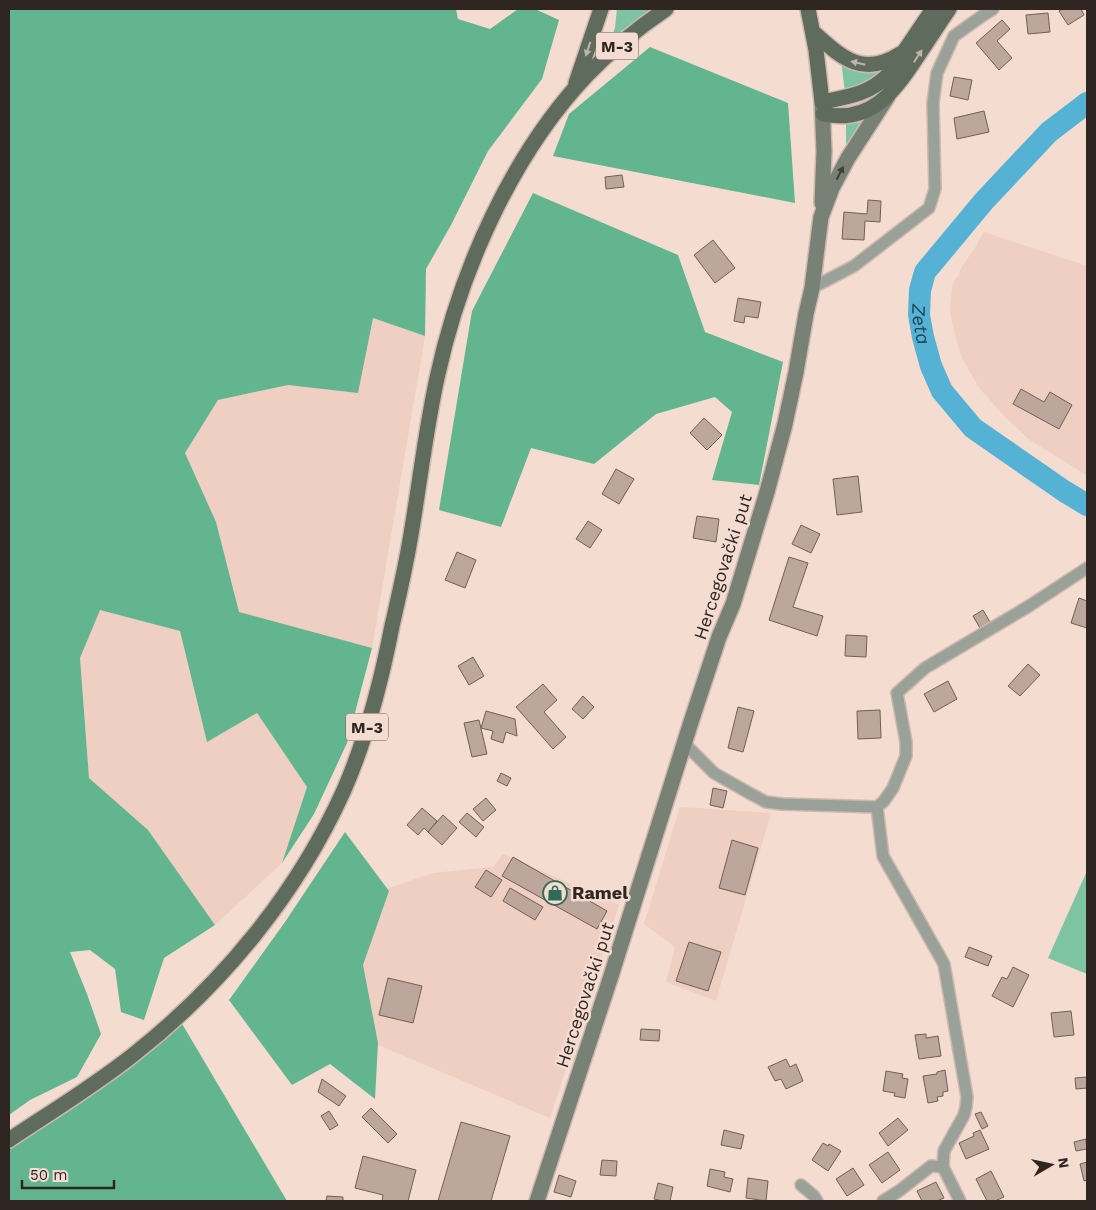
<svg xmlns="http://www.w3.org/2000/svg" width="1096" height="1210" font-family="'Work Sans',sans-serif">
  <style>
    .built { fill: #eecfc1 }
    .green { fill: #7fc4a2 }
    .forest { fill: #62b58e }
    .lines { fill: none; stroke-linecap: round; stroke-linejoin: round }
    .river { stroke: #55b2d5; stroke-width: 22 }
    .building { fill: #bda69c; stroke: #735e55 }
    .street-casing { stroke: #cdb8ae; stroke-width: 14 }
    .secondary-casing { stroke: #cdb8ae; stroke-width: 18 }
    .primary-casing { stroke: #cdb8ae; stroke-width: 18 }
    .street { stroke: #9aa199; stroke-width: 11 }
    .secondary { stroke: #788176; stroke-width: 15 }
    .primary { stroke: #5f6b5d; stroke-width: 15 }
    .oneway { fill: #c0b4a8 }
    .oneway2 { fill: #413d37 }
    .labels { text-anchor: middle; stroke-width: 5; stroke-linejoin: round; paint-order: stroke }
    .shield { fill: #f4dcd1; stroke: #6a5d56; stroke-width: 1 }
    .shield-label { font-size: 16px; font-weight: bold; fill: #2f2622 }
    .street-label { font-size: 18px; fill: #2f2622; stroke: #f4dcd1 }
    .poi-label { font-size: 18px; font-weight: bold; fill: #2f2622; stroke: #f4dcd1; text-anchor: start }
    .water-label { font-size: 19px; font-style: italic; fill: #1c4454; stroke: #f4dcd1 }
  </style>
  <rect width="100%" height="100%" fill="#f4dcd1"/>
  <g class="built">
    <path d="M984,232L1087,266V476L1077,469L1031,441L1007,419L980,389L964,362L958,347L952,321L950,309L952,288L954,281L959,275L961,268L975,248Z"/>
    <path d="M372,318L425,336L372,648L239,612L216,522L185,453L218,400L288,385L358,393Z"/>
    <path d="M100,609L180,631L207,742L257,713L307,787L282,863L215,925L148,830L89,778L80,658Z"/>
    <path d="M680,807L771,813L716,1001L666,982L675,947L644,924Z"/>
    <path d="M503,854L619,905L550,1118L378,1045L362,965L389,888L433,873L493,867Z"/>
  </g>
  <g class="green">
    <path d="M617,9H658L609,48L615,27Z"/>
    <path d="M841,60L869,71L888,69L885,77L845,93Z"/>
    <path d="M866,121L846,166V123H856Z"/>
    <path d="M1087,871V974L1048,958Z"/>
  </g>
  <g class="forest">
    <path d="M9,9H456L458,19L490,29L518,9H535L559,20L542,79L488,151L451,225L426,269L425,336L373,318L358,393L288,385L218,400L185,453L216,522L239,612L372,648L347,743L314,814L282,863L307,787L257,713L207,742L180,631L100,610L80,658L89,778L148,830L215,925L164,958L144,1020L121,1012L115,969L90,950L70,952L87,994L101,1034L77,1077L30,1100L9,1115Z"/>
    <path d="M650,47L788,103L795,203L553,156L569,114Z"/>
    <path d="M533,193L678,255L705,332L783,362L759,485L712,480L732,412L715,397L656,414L594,464L531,448L501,527L439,510L472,311Z"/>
    <path d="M345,832L389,891L363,965L378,1043L375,1099L330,1064L292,1085L229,1000L285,922Z"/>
    <path d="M178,1017L287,1201H9V1140Z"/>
  </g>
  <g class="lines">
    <path class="river" id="s1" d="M1087,103L1049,132L984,201L925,272L920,290L919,315L923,337L931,366L942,391L973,428L1064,491L1087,505"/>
  </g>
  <g class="building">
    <path d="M1062,9H1081L1084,15L1068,25L1059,11Z"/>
    <path d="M1048,13L1050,32L1028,34L1026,15Z"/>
    <path d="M1002,20L1010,29L997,41L1012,58L999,70L976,43Z"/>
    <path d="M954,77L972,80L968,100L950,96Z"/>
    <path d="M984,111L989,132L957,139L954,118Z"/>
    <path d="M622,175L624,187L606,189L605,177Z"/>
    <path d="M868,200L881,201L880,222L865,221L864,240L842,239L844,212L867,214Z"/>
    <path d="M713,240L735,268L715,283L694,255Z"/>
    <path d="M738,298L761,302L758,318L745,316L744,323L734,321Z"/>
    <path d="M1021,389L1044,402L1050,392L1072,405L1059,429L1013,404Z"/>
    <path d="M704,418L722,435L707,450L690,433Z"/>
    <path d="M616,469L634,479L619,504L602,494Z"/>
    <path d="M858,476L862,512L837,515L833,479Z"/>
    <path d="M697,516L719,519L716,542L693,538Z"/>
    <path d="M588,521L602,530L590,548L576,539Z"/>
    <path d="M801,525L820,534L811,553L792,544Z"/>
    <path d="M457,552L476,560L465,588L445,580Z"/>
    <path d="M789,557L808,563L793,607L823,616L817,636L769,620Z"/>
    <path d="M1079,598L1087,601V628L1071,623Z"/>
    <path d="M983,610L990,622L980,628L973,616Z"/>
    <path d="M846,635L867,636L866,657L845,656Z"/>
    <path d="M473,657L484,676L469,685L458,666Z"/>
    <path d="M1028,664L1040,675L1020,696L1008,686Z"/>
    <path d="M948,681L957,699L934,712L924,694Z"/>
    <path d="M543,684L557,700L544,712L566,737L553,749L516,707Z"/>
    <path d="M583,696L594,707L583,719L572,709Z"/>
    <path d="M738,707L754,711L743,752L728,748Z"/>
    <path d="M880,710L881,738L858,739L857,711Z"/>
    <path d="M486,711L515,719L517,736L506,732L503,743L491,739L493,731L481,728Z"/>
    <path d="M479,720L487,754L472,757L464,723Z"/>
    <path d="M501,773L511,778L507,786L497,781Z"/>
    <path d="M713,788L727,791L723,808L710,805Z"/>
    <path d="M486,798L496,810L483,821L473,809Z"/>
    <path d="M422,808L437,821L428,832L424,828L418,835L407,825Z"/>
    <path d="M467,813L484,827L476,837L459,822Z"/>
    <path d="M443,815L457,828L442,845L428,832Z"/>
    <path d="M732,840L758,848L745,895L719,888Z"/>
    <path d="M513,857L607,911L597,929L502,876Z"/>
    <path d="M486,870L502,880L491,897L475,887Z"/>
    <path d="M510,888L543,907L535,920L503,901Z"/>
    <path d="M689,942L721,952L708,991L676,981Z"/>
    <path d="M969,947L992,956L988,966L965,957Z"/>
    <path d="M1013,967L1029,975L1013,1007L992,996L1002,977L1007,979Z"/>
    <path d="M388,978L422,986L413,1023L379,1015Z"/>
    <path d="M1071,1011L1074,1035L1054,1037L1051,1013Z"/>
    <path d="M641,1029L660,1030L659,1041L640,1040Z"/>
    <path d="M926,1034V1038L938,1036L941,1056L919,1059L915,1035Z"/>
    <path d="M786,1059L790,1067L796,1064L803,1081L786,1089L781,1079L775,1081L768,1067Z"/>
    <path d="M945,1070L948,1091L943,1092V1096L937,1097L938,1101L928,1103L923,1076L937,1074V1072Z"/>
    <path d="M886,1071L903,1074L902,1078L908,1079L905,1098L894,1096L895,1093L883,1091Z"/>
    <path d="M1087,1077V1088L1076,1089L1075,1078Z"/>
    <path d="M322,1079L346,1096L339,1106L318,1092Z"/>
    <path d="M371,1108L397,1134L388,1143L362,1117Z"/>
    <path d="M329,1111L338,1125L330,1130L321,1116Z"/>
    <path d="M981,1112L988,1126L982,1129L975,1114Z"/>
    <path d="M898,1118L908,1130L888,1146L879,1133Z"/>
    <path d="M461,1122L510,1136L491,1201H438Z"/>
    <path d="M724,1130L744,1135L741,1149L721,1145Z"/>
    <path d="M980,1130L989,1149L966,1159L959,1143L974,1136L973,1133Z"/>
    <path d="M1086,1139L1087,1149L1076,1151L1074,1142Z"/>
    <path d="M823,1143L828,1146L829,1144L841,1151L828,1171L812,1160Z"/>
    <path d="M888,1152L900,1170L882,1183L869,1165Z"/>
    <path d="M363,1156L416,1170L408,1201H382L383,1195L355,1188Z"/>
    <path d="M602,1160L617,1161L616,1176L600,1175Z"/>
    <path d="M1087,1162V1180L1084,1181L1080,1164Z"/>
    <path d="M853,1168L864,1185L847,1196L836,1179Z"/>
    <path d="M710,1169L725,1172L724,1177L733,1179L730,1192L707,1186Z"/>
    <path d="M991,1171L1004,1197L995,1201H987L976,1179Z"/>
    <path d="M559,1175L576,1181L571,1197L554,1192Z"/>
    <path d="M748,1178L768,1181L766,1201L746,1198Z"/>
    <path d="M936,1182L944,1198L937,1201H922L917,1191Z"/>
    <path d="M658,1183L673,1187L670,1201H663L654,1199Z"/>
    <path d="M327,1196L343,1197V1201H326Z"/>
  </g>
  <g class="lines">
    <g class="street-casing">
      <g id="street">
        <path d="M812,288L854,266L929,208L935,189L933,103L937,73L954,36L982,16L993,9"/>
        <path d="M684,743L714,773L751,794L766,802L782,804L877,807L884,801L893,788L906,756V742L897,693L925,668L1029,606L1087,568"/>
        <path d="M877,807L883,856L944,964L967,1097L966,1107L964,1115L944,1151L943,1167L960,1201"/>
        <path d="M801,1185L814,1196L817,1201"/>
        <path d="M883,1201L899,1191L931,1166L943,1167"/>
      </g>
    </g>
    <g class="secondary-casing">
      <g id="secondary">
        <path d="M822,203L824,151L822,102"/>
        <path d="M537,1201L611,976L691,722L719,637L733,604L767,492L785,424L796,372L806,314L812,288L821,217L832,188L848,158L888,96"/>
      </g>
    </g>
    <g class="primary-casing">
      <g id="primary">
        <path d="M808,9L816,50L822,102C848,97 870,94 889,74L933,9"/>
        <path d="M813,32C841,57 862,78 900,54"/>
        <path d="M576,83L601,9"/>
        <path d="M823,114C870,124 894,93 917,57C928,41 938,25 949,9"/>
        <path d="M9,1140C51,1112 94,1086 133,1055C222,985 297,894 344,790C367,737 381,683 392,626C398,600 404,573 409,546C419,490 425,433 437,378C460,271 512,154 587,75C611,50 638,28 666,9"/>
      </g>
    </g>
    <use href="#street" class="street"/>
    <use href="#secondary" class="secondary"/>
    <use href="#primary" class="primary"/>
  </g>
  <defs><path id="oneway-solid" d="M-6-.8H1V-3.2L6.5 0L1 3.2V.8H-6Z" transform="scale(1.25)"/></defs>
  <g class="oneway">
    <use href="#oneway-solid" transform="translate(588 49) rotate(108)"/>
    <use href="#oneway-solid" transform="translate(918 56) rotate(-57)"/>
    <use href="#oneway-solid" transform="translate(858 63) rotate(-167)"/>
  </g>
  <use class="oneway2" href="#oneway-solid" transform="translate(840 173) rotate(-63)"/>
  <defs>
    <g id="shop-ring" transform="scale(1.25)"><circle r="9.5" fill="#f4dcd1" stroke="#306b56" stroke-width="1.5"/><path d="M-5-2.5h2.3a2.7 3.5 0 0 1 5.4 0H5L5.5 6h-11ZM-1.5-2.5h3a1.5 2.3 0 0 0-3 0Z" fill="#306b56"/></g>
  </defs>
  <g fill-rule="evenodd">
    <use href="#shop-ring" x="555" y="893"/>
  </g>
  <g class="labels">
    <g class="shield">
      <rect x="596" y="32.5" width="42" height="27" rx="4"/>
      <rect x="346" y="713.5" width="42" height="27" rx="4"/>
    </g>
    <g class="shield-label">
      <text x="617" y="52">M-3</text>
      <text x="367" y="733">M-3</text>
    </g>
    <g class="street-label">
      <text transform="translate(723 567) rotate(-72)" y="6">Hercegovački put</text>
      <text transform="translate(585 995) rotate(-72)" y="6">Hercegovački put</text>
    </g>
    <g class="poi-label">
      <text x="572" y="899">Ramel</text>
    </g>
    <g class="water-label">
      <text dy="7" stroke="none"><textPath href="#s1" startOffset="288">Zeta</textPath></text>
    </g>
  </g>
  <rect width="1096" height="1210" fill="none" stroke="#2f2622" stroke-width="20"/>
  <g transform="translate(1051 1165) rotate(81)" stroke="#f4dcd1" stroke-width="4" paint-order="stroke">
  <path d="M0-4L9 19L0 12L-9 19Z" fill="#2f2622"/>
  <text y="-8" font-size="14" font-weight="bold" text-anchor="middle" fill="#2f2622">N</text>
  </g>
  <path d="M22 1180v8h92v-8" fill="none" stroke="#2f2622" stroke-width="2.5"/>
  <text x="30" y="1180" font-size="15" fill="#2f2622" stroke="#f4dcd1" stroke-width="4" paint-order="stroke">50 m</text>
</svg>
